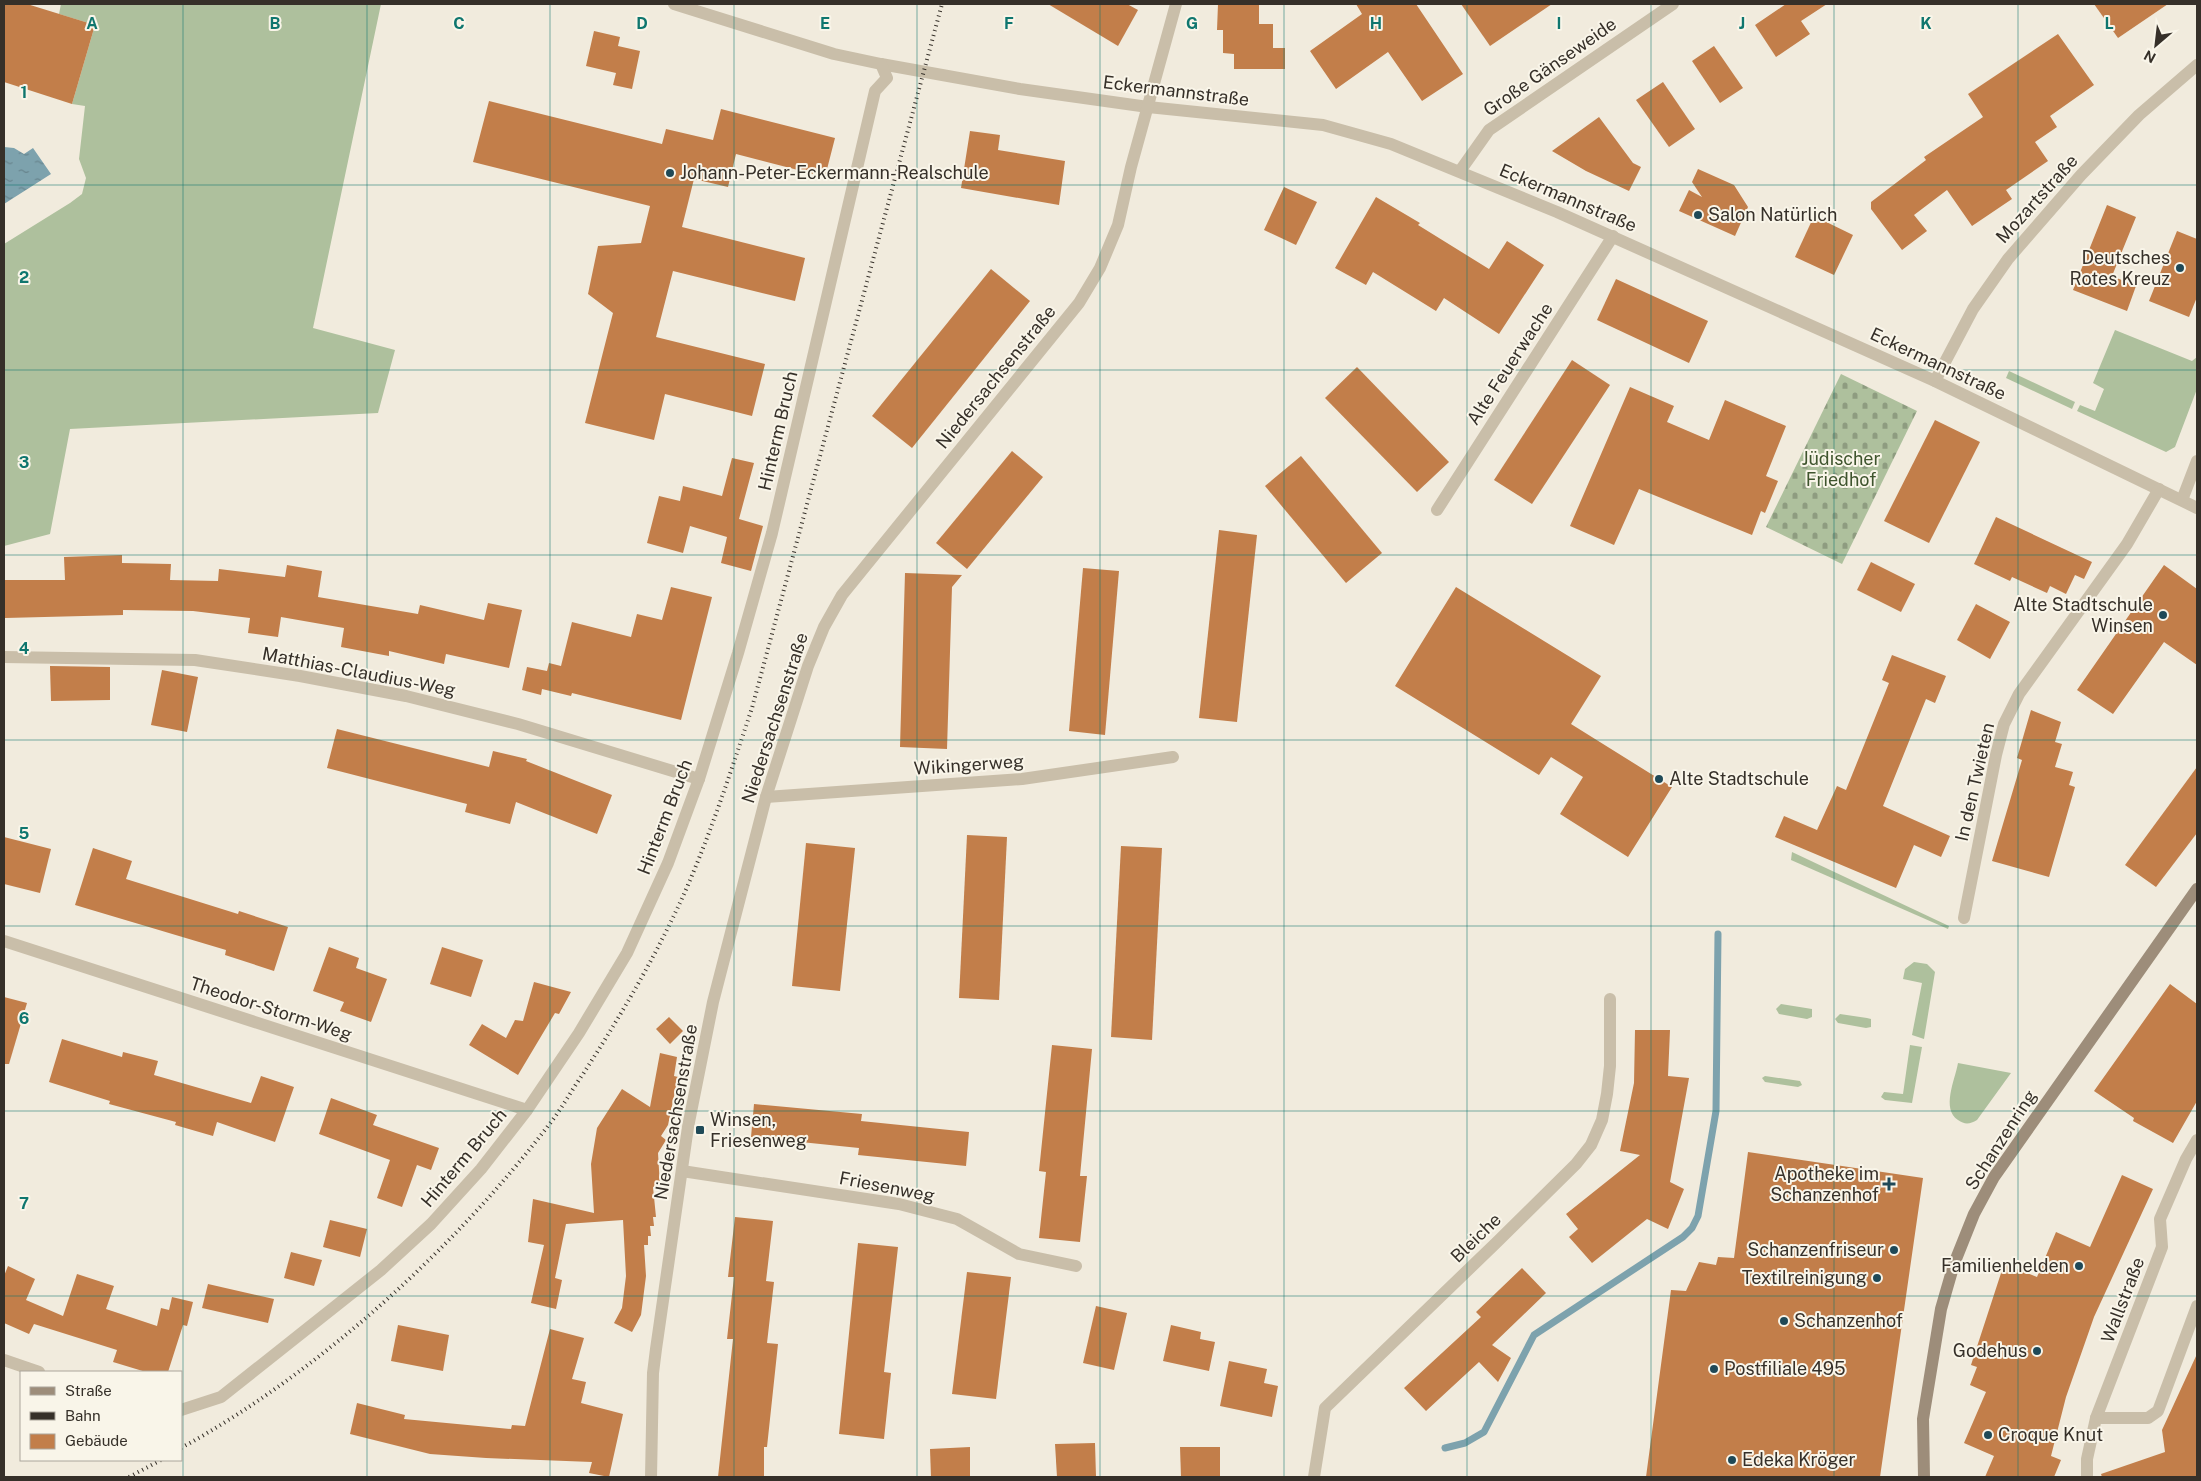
<svg xmlns="http://www.w3.org/2000/svg" width="2201" height="1481" font-family="'Public Sans',sans-serif">
  <style>
    .grass { fill: #aec09d }
    .cemetery { fill: url(#cemetery-stones) }
    .water { fill: url(#water-ripples) }
    .lines { fill: none; stroke-linecap: round; stroke-linejoin: round }
    .stream { stroke: #7da2ad; stroke-width: 7 }
    .building { fill: #c27e4a }
    .minor { stroke: #c9bea9; stroke-width: 12 }
    .secondary { stroke: #9d8d7a; stroke-width: 12 }
    .rail { stroke: #363029; stroke-width: 4; stroke-dasharray: 1 4; stroke-linecap: butt }
    .grid { fill: none; stroke: #0f766e; stroke-width: 1; stroke-opacity: 0.55 }
    .poi-dot { fill: #1f4957; stroke: #f9f5e9; stroke-width: 2 }
    .labels { text-anchor: middle; stroke-width: 4; stroke-linejoin: round; paint-order: stroke }
    .street-label { font-size: 18px; fill: #363029; stroke: #f9f5e9 }
    .poi-label { font-size: 18px; fill: #363029; stroke: #f9f5e9; text-anchor: start }
    .park-label { font-size: 18px; fill: #3e542d; stroke: #f9f5e9 }
    .grid-label { font-size: 16px; text-anchor: middle; font-weight: bold; fill: #0f766e; stroke: #f9f5e9; stroke-width: 4; stroke-linejoin: round; paint-order: stroke }
  </style>
  <defs>
    <pattern id="cemetery-stones" width="16" height="16" patternUnits="userSpaceOnUse" patternTransform="scale(1.25)"><rect width="16" height="16" fill="#aec09d"/><path d="M2 7V4a2 2 0 0 1 4 0v3zM10 15v-3a2 2 0 0 1 4 0v3z" fill="#8e9c80"/></pattern>
    <pattern id="water-ripples" width="26" height="14" patternUnits="userSpaceOnUse" patternTransform="scale(1.25)"><rect width="26" height="14" fill="#7da2ad"/><path d="M2 4q2-2 4 0t4 0M15 11q2-2 4 0t4 0" fill="none" stroke="#67848d"/></pattern>
  </defs>
  <rect width="100%" height="100%" fill="#f1ebdd"/>
  <g class="grass">
    <path d="M61,4H381L313,328L395,350L378,413L70,429L50,534L4,546V244L70,203L82,194L86,178L79,159L85,106L72,104L95,25L59,14Z"/>
    <path d="M2115,330L2192,361L2197,357V389L2175,447L2166,452L2077,411L2080,405L2095,411L2104,389L2093,383Z"/>
    <path d="M2009,371L2075,402L2072,409L2006,378Z"/>
    <path d="M1792,852L1949,926L1948,929L1791,860Z"/>
    <path d="M1914,962L1927,964L1935,972L1924,1039L1912,1035L1922,983L1903,979L1905,969Z"/>
    <path d="M1781,1004L1812,1009V1017L1807,1019L1779,1014L1776,1009Z"/>
    <path d="M1840,1014L1867,1018L1871,1019V1027L1866,1028L1838,1023L1835,1019Z"/>
    <path d="M1910,1045L1922,1047L1912,1103L1885,1100L1881,1097L1884,1092L1903,1094Z"/>
    <path d="M1958,1063L2011,1073L1977,1120C1970,1124 1965,1125 1958,1120C1941,1109 1955,1080 1958,1063Z"/>
    <path d="M1765,1076L1800,1081L1802,1085L1798,1087L1765,1082L1762,1078Z"/>
  </g>
  <path class="cemetery" d="M1841,374L1917,411L1842,564L1766,527Z"/>
  <path class="water" d="M4,147L14,148L24,154L33,148L51,174L4,204Z"/>
  <g class="lines">
    <path class="stream" d="M1445,1448L1465,1443L1484,1432L1534,1335L1683,1237L1692,1228L1698,1216L1716,1111L1718,934"/>
  </g>
  <g class="building">
    <path d="M4,4H27L95,25L72,104L4,82Z"/>
    <path d="M1048,4H1127L1138,10L1118,46Z"/>
    <path d="M1218,4H1259V24H1273V48H1285V69H1234V54L1223,53V30H1217Z"/>
    <path d="M1356,4H1416L1463,74L1422,101L1388,52L1336,89L1310,51L1362,14Z"/>
    <path d="M1461,4H1552L1490,46Z"/>
    <path d="M1786,4H1827L1801,21L1810,34L1776,57L1755,25Z"/>
    <path d="M2094,4H2168L2118,38Z"/>
    <path d="M594,31L620,37L618,46L640,51L632,89L613,85L616,73L586,66Z"/>
    <path d="M2058,34L2094,85L2050,116L2057,127L2035,142L2048,161L2006,190L2012,199L1972,226L1947,190L1914,215L1927,231L1902,250L1871,209V202L1926,160L1924,157L1983,117L1968,94Z"/>
    <path d="M1714,46L1743,88L1720,103L1692,61Z"/>
    <path d="M1663,82L1695,129L1669,147L1636,100Z"/>
    <path d="M489,101L662,144L666,129L713,140L721,109L835,138L825,177L736,154L728,187L694,179L682,227L805,258L795,301L673,271L656,337L765,364L752,416L665,394L654,440L585,423L613,313L588,294L598,246L641,243L650,206L473,162Z"/>
    <path d="M1599,117L1633,163L1641,167L1629,191L1586,171L1552,151Z"/>
    <path d="M970,131L1000,135L998,150L1065,161L1059,205L961,188Z"/>
    <path d="M1698,169L1734,185L1748,207L1735,236L1679,211L1689,190L1702,197L1692,182Z"/>
    <path d="M1284,187L1317,202L1296,245L1264,230Z"/>
    <path d="M1376,197L1420,223L1418,225L1489,269L1507,241L1544,265L1499,334L1444,298L1436,311L1373,272L1366,285L1335,268Z"/>
    <path d="M2107,205L2136,217L2112,276L2136,286L2127,311L2073,290Z"/>
    <path d="M1814,216L1853,235L1834,275L1795,257Z"/>
    <path d="M2177,231L2197,239V297L2189,317L2149,301Z"/>
    <path d="M991,269L1030,301L912,448L872,416Z"/>
    <path d="M1616,279L1708,321L1689,363L1597,320Z"/>
    <path d="M1572,360L1610,385L1532,504L1494,480Z"/>
    <path d="M1357,367L1449,462L1417,492L1325,398Z"/>
    <path d="M1630,387L1674,406L1667,422L1709,440L1725,400L1786,426L1766,476L1778,481L1765,513L1761,511L1752,535L1639,489L1614,545L1570,526Z"/>
    <path d="M1935,420L1980,442L1929,543L1884,521Z"/>
    <path d="M1012,451L1043,477L967,569L936,543Z"/>
    <path d="M1301,456L1382,553L1346,583L1265,486Z"/>
    <path d="M732,458L754,463L739,519L763,526L751,571L721,563L727,537L690,526L683,553L647,543L659,496L680,501L683,486L722,496Z"/>
    <path d="M1996,517L2092,562L2084,579L2075,575L2066,594L2050,586L2047,593L2012,577L2010,581L1974,564Z"/>
    <path d="M1219,530L1257,535L1237,722L1199,718Z"/>
    <path d="M122,555V563L171,564L170,580L218,581L219,569L285,577L287,565L322,571L318,597L418,614L420,605L484,620L488,603L522,610L509,668L446,654L444,664L389,651V656L341,647L344,628L281,617L278,637L248,633L250,618L193,611L123,610V615L5,618V580H65L64,557Z"/>
    <path d="M1871,562L1915,584L1901,612L1857,590Z"/>
    <path d="M2164,565L2197,589V665L2164,642L2113,714L2077,690Z"/>
    <path d="M1083,568L1119,571L1105,735L1069,731Z"/>
    <path d="M905,573L962,575L952,587L947,749L900,747Z"/>
    <path d="M671,587L712,597L681,720L572,693L571,696L542,689L541,695L522,690L527,667L547,671L549,663L561,666L572,622L631,637L637,614L662,620Z"/>
    <path d="M1456,587L1601,676L1571,724L1672,787L1628,857L1560,814L1583,777L1551,757L1539,775L1395,686Z"/>
    <path d="M1976,604L2010,622L1990,659L1957,640Z"/>
    <path d="M1892,655L1946,676L1935,703L1926,699L1883,806L1950,836L1941,857L1914,845L1896,888L1775,837L1784,816L1817,830L1837,786L1846,790L1889,683L1882,680Z"/>
    <path d="M50,666L110,667V700L51,701Z"/>
    <path d="M162,670L198,677L187,732L151,725Z"/>
    <path d="M2031,710L2061,722L2055,742L2062,744L2055,767L2073,772L2069,785L2075,787L2049,877L1992,861L2022,760L2017,758Z"/>
    <path d="M337,729L489,767L493,751L527,759L526,761L612,795L597,834L516,802L510,824L465,812L467,804L327,768Z"/>
    <path d="M2197,767V833L2156,887L2125,865Z"/>
    <path d="M967,835L1007,837L999,1000L959,998Z"/>
    <path d="M4,837L51,849L40,893L4,884Z"/>
    <path d="M806,843L855,848L840,991L792,986Z"/>
    <path d="M1121,846L1162,848L1152,1040L1111,1037Z"/>
    <path d="M93,848L132,861L126,879L238,914L239,911L288,927L274,971L225,955L226,950L75,905Z"/>
    <path d="M329,947L359,958L356,968L387,979L371,1022L340,1011L344,1002L313,991Z"/>
    <path d="M442,947L483,960L471,997L430,984Z"/>
    <path d="M534,982L571,992L559,1014L555,1013L518,1075L469,1045L482,1024L506,1038L515,1020L523,1021Z"/>
    <path d="M2170,984L2197,1004V1101L2173,1143L2133,1121L2134,1118L2094,1091Z"/>
    <path d="M4,997L27,1003L9,1064H4Z"/>
    <path d="M669,1017L683,1031L670,1044L656,1029Z"/>
    <path d="M1635,1030H1670L1668,1076L1689,1078L1670,1182L1684,1189L1668,1229L1647,1219L1592,1263L1569,1237L1578,1229L1566,1214L1640,1155L1620,1151L1634,1083Z"/>
    <path d="M62,1039L122,1057L123,1052L158,1061L154,1075L251,1103L261,1076L294,1087L275,1142L217,1122L213,1136L175,1125L176,1122L109,1104L110,1101L49,1082Z"/>
    <path d="M1052,1045L1092,1049L1080,1176H1087L1080,1242L1039,1238L1046,1172L1039,1171Z"/>
    <path d="M660,1053L677,1057L674,1076L678,1077L668,1125L661,1136L666,1140L658,1153L660,1187H653L656,1217H653L654,1226H650L651,1236H648V1245H644L646,1276L641,1315L632,1332L614,1323L622,1308L626,1276L623,1220L566,1224L555,1278L562,1280L556,1309L531,1303L544,1245L528,1242L533,1199L594,1213L591,1164L597,1128L622,1089L650,1107Z"/>
    <path d="M331,1098L377,1115L373,1125L439,1148L431,1170L417,1165L402,1207L377,1198L390,1160L319,1134Z"/>
    <path d="M754,1104L862,1114L861,1121L969,1132L966,1166L858,1155L859,1148L751,1137Z"/>
    <path d="M1748,1152L1923,1178L1880,1477H1646L1671,1290L1686,1291L1699,1262L1716,1265L1718,1257L1734,1258Z"/>
    <path d="M2122,1175L2153,1189L2094,1317L2066,1397L2051,1456L2061,1460L2054,1477H1985L1994,1456L1964,1443L1986,1392L1970,1385L1977,1367L1971,1365L2004,1264L2037,1277L2056,1232L2090,1247Z"/>
    <path d="M735,1217L773,1221L766,1281L774,1282L767,1343L778,1344L767,1447H764V1477H718L733,1339H727L734,1277H728Z"/>
    <path d="M330,1220L367,1229L360,1257L323,1247Z"/>
    <path d="M858,1243L898,1247L884,1372L891,1373L884,1439L839,1434Z"/>
    <path d="M291,1252L322,1260L314,1286L284,1278Z"/>
    <path d="M8,1266L35,1279L26,1300L63,1316L77,1274L114,1286L106,1309L157,1326L161,1308L169,1310L172,1297L193,1302L187,1326L183,1325L168,1372H146L113,1362L117,1350L34,1324L29,1334L4,1323V1276Z"/>
    <path d="M1522,1268L1546,1293L1492,1345L1511,1358L1498,1382L1479,1362L1426,1411L1404,1388L1481,1317L1476,1312Z"/>
    <path d="M967,1272L1011,1277L996,1399L952,1394Z"/>
    <path d="M208,1284L274,1299L268,1323L202,1308Z"/>
    <path d="M1096,1306L1127,1313L1114,1370L1083,1363Z"/>
    <path d="M398,1325L449,1335L443,1371L391,1361Z"/>
    <path d="M1171,1325L1201,1332L1200,1339L1215,1342L1209,1371L1163,1361Z"/>
    <path d="M550,1329L584,1338L572,1379L586,1382L581,1403L623,1414L609,1477L589,1473L592,1462L486,1458L430,1454L350,1434L357,1403L405,1415L404,1419L511,1429L512,1425L525,1426Z"/>
    <path d="M2197,1354V1477H2102L2101,1474L2165,1452L2162,1430Z"/>
    <path d="M1229,1361L1267,1369L1264,1383L1278,1386L1272,1417L1220,1406Z"/>
    <path d="M1095,1443L1096,1477H1057L1055,1444Z"/>
    <path d="M970,1447V1477H931L930,1449Z"/>
    <path d="M1180,1447H1220V1477H1181Z"/>
  </g>
  <g class="lines">
    <g class="minor">
      <path d="M674,4L834,54L881,64L1020,89L1148,107L1323,125L1391,144L1557,212L1935,381L2197,508"/>
      <path d="M1460,171L1489,130L1673,4"/>
      <path d="M1935,381L1973,309L2008,259L2081,175L2139,115L2197,65"/>
      <path d="M2182,500L2197,461"/>
      <path d="M1437,510L1613,236"/>
      <path d="M4,657L195,660L300,676L406,696L518,724L699,779"/>
      <path d="M766,797L1022,779L1173,757"/>
      <path d="M1964,918L1996,755L2004,724L2019,694L2127,544L2159,489"/>
      <path d="M4,941L527,1110"/>
      <path d="M682,1171L899,1204L957,1219L1019,1254L1076,1266"/>
      <path d="M4,1360L39,1372"/>
      <path d="M181,1410L221,1397L381,1270L431,1224L481,1169L527,1110L579,1033L627,953L668,863L699,779L738,653L772,533L875,91L887,78L881,64"/>
      <path d="M2096,1418H2148L2158,1411L2197,1306"/>
      <path d="M651,1477L653,1373L656,1349L688,1127L713,1002L766,797L808,666L824,627L842,595L1079,303L1100,268L1118,225L1131,167L1176,4"/>
      <path d="M1314,1477L1325,1408L1497,1242L1576,1164L1591,1145L1602,1120L1607,1094L1610,1066V999"/>
      <path d="M2087,1477V1459L2096,1418L2162,1247L2160,1219L2186,1159L2197,1140"/>
    </g>
    <path class="secondary" d="M1924,1477L1923,1419L1941,1309L1954,1264L1974,1214L1994,1177L2197,889"/>
    <g class="rail">
      <path d="M181,1448C319,1372 452,1251 548,1126C561,1110 571,1091 583,1074C620,1017 656,956 684,894C711,833 731,771 752,708L942,4"/>
      <path d="M129,1477L161,1460"/>
    </g>
  </g>
  <path class="grid" d="M183,4V1477M367,4V1477M550,4V1477M734,4V1477M917,4V1477M1100,4V1477M1284,4V1477M1467,4V1477M1651,4V1477M1834,4V1477M2018,4V1477M4,185H2197M4,370H2197M4,555H2197M4,740H2197M4,926H2197M4,1111H2197M4,1296H2197"/>
  <g class="poi-dot">
    <circle cx="670" cy="173" r="5"/>
    <circle cx="1698" cy="215" r="5"/>
    <circle cx="2180" cy="268" r="5"/>
    <circle cx="2163" cy="615" r="5"/>
    <circle cx="1659" cy="779" r="5"/>
    <rect x="695" y="1125" width="10" height="10" rx="2.5"/>
    <path d="M1886.5 1176.5h5v5h5v5h-5v5h-5v-5h-5v-5h5z"/>
    <circle cx="1894" cy="1250" r="5"/>
    <circle cx="2079" cy="1266" r="5"/>
    <circle cx="1877" cy="1278" r="5"/>
    <circle cx="1784" cy="1321" r="5"/>
    <circle cx="2037" cy="1351" r="5"/>
    <circle cx="1714" cy="1369" r="5"/>
    <circle cx="1988" cy="1435" r="5"/>
    <circle cx="1732" cy="1460" r="5"/>
  </g>
  <g class="labels">
    <g class="street-label">
      <text transform="translate(1550 67) rotate(-35)" y="6">Große Gänseweide</text>
      <text transform="translate(1176 91) rotate(7)" y="6">Eckermannstraße</text>
      <text transform="translate(1568 198) rotate(23)" y="6">Eckermannstraße</text>
      <text transform="translate(2037 199) rotate(-48)" y="6">Mozartstraße</text>
      <text transform="translate(1510 364) rotate(-57)" y="6">Alte Feuerwache</text>
      <text transform="translate(1938 364) rotate(25)" y="6">Eckermannstraße</text>
      <text transform="translate(996 377) rotate(-51)" y="6">Niedersachsenstraße</text>
      <text transform="translate(778 431) rotate(-77)" y="6">Hinterm Bruch</text>
      <text transform="translate(359 672) rotate(11)" y="6">Matthias-Claudius-Weg</text>
      <text transform="translate(775 718) rotate(-72)" y="6">Niedersachsenstraße</text>
      <text transform="translate(969 765) rotate(-4)" y="6">Wikingerweg</text>
      <text transform="translate(1975 782) rotate(-77)" y="6">In den Twieten</text>
      <text transform="translate(665 817) rotate(-69)" y="6">Hinterm Bruch</text>
      <text transform="translate(271 1009) rotate(18)" y="6">Theodor-Storm-Weg</text>
      <text transform="translate(676 1112) rotate(-80)" y="6">Niedersachsenstraße</text>
      <text transform="translate(2001 1140) rotate(-57)" y="6">Schanzenring</text>
      <text transform="translate(464 1158) rotate(-50)" y="6">Hinterm Bruch</text>
      <text transform="translate(887 1187) rotate(11)" y="6">Friesenweg</text>
      <text transform="translate(1476 1238) rotate(-44)" y="6">Bleiche</text>
      <text transform="translate(2123 1300) rotate(-69)" y="6">Wallstraße</text>
    </g>
    <g class="poi-label">
      <text x="680" y="179">Johann-Peter-Eckermann-Realschule</text>
      <text x="1708" y="221">Salon Natürlich</text>
      <text x="2170" y="264" text-anchor="end">Deutsches<tspan x="2170" dy="21">Rotes Kreuz</tspan></text>
      <text x="2153" y="611" text-anchor="end">Alte Stadtschule<tspan x="2153" dy="21">Winsen</tspan></text>
      <text x="1669" y="785">Alte Stadtschule</text>
      <text x="710" y="1126">Winsen,<tspan x="710" dy="21">Friesenweg</tspan></text>
      <text x="1879" y="1180" text-anchor="end">Apotheke im<tspan x="1879" dy="21">Schanzenhof</tspan></text>
      <text x="1884" y="1256" text-anchor="end">Schanzenfriseur</text>
      <text x="2069" y="1272" text-anchor="end">Familienhelden</text>
      <text x="1867" y="1284" text-anchor="end">Textilreinigung</text>
      <text x="1794" y="1327">Schanzenhof</text>
      <text x="2027" y="1357" text-anchor="end">Godehus</text>
      <text x="1724" y="1375">Postfiliale 495</text>
      <text x="1998" y="1441">Croque Knut</text>
      <text x="1742" y="1466">Edeka Kröger</text>
    </g>
    <g class="park-label">
      <text x="1841" y="465">Jüdischer<tspan x="1841" dy="21">Friedhof</tspan></text>
    </g>
  </g>
  <g class="grid-label">
    <text x="92" y="29">A</text>
    <text x="275" y="29">B</text>
    <text x="459" y="29">C</text>
    <text x="642" y="29">D</text>
    <text x="825" y="29">E</text>
    <text x="1009" y="29">F</text>
    <text x="1192" y="29">G</text>
    <text x="1376" y="29">H</text>
    <text x="1559" y="29">I</text>
    <text x="1742" y="29">J</text>
    <text x="1926" y="29">K</text>
    <text x="2109" y="29">L</text>
    <text x="24" y="98">1</text>
    <text x="24" y="283">2</text>
    <text x="24" y="468">3</text>
    <text x="24" y="654">4</text>
    <text x="24" y="839">5</text>
    <text x="24" y="1024">6</text>
    <text x="24" y="1209">7</text>
  </g>
  <rect width="2201" height="1481" fill="none" stroke="#363029" stroke-width="10"/>
  <rect x="20" y="1371" width="162" height="90" fill="#f9f5e9" stroke="#aba69c"/>
  <rect x="30" y="1387" width="25" height="8" fill="#9d8d7a" stroke="#aba69c"/>
  <text x="65" y="1396" font-size="15" fill="#363029">Straße</text>
  <rect x="30" y="1412" width="25" height="8" fill="#363029" stroke="#aba69c"/>
  <text x="65" y="1421" font-size="15" fill="#363029">Bahn</text>
  <rect x="30" y="1434" width="25" height="15" fill="#c27e4a" stroke="#aba69c"/>
  <text x="65" y="1446" font-size="15" fill="#363029">Gebäude</text>
  <g transform="translate(2156 45) rotate(208)" stroke="#f9f5e9" stroke-width="4" paint-order="stroke">
  <path d="M0-4L9 19L0 12L-9 19Z" fill="#363029"/>
  <text y="-8" font-size="14" font-weight="bold" text-anchor="middle" fill="#363029">N</text>
  </g>
</svg>
